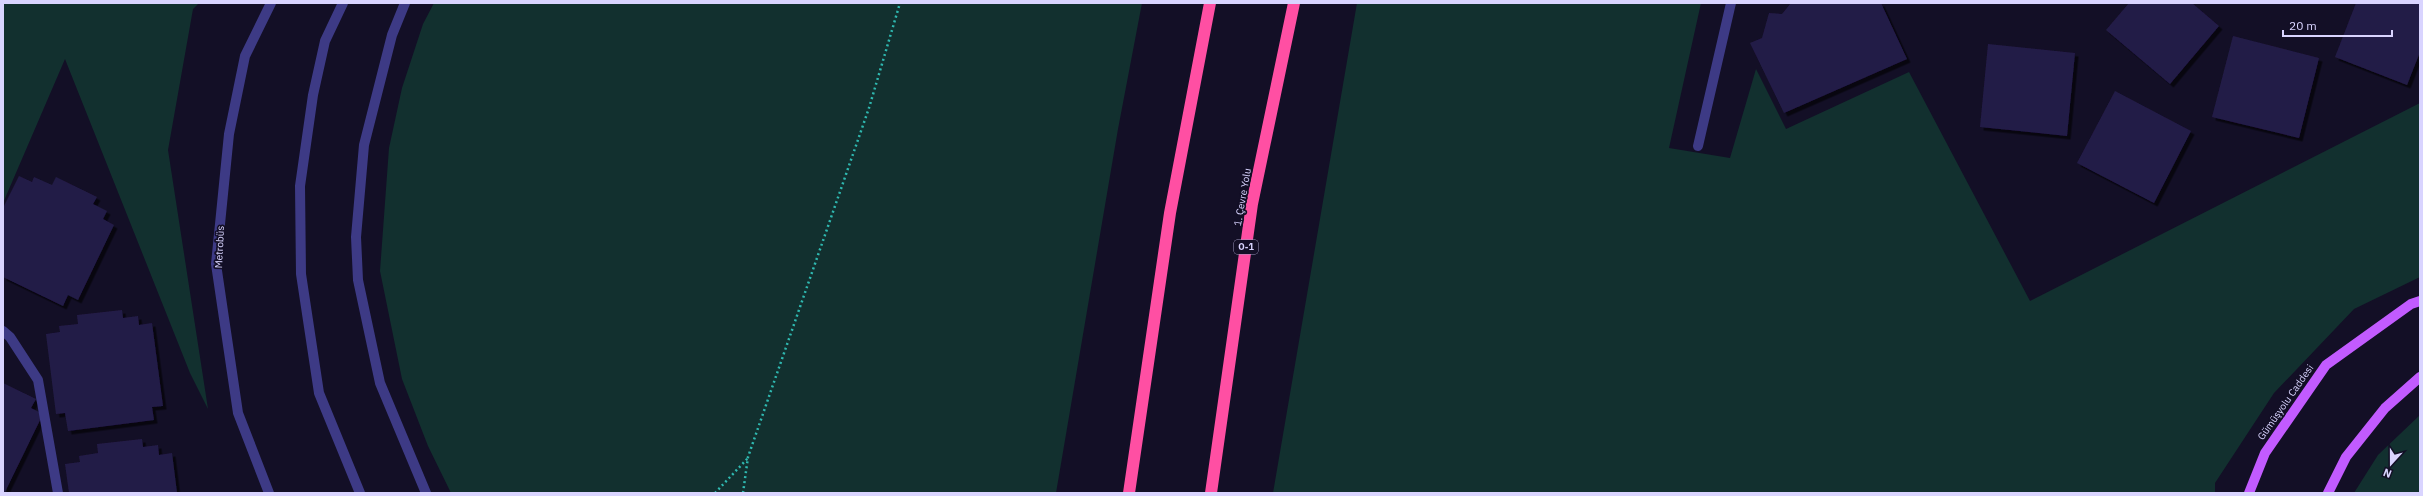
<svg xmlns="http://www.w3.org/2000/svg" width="2423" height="496" font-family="'IBM Plex Sans',sans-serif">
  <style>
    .green { fill: #12302f }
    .building { fill: #241b47; filter: url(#shadow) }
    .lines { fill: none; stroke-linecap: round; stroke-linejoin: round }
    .path { stroke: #2fb8b0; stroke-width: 2.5; stroke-dasharray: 2 3; stroke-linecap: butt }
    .lane { stroke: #3d3a85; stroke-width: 10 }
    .street { stroke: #3d3a85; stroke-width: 10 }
    .primary { stroke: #c25bff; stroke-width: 10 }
    .highway { stroke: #ff4fa3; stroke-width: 12 }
    .labels { text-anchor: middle; stroke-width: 3.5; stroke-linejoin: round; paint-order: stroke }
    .shield { fill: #130f26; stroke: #9e99be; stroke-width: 1 }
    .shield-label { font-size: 9px; font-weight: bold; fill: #d9d4ff }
    .street-label { font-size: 10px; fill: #d9d4ff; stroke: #130f26 }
  </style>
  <defs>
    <filter id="shadow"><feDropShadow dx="3.5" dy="3.5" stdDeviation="0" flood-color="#0009"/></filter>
  </defs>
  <rect width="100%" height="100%" fill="#130f26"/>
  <g class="green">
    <path d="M3,3H199L193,9L168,150L208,409L190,373L65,59L3,203Z"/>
    <path d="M434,3H1142L1118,129L1056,493H451L428,446L402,379L380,271L389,148L402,88L423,24Z"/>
    <path d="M1357,3H1701L1669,148L1730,158L1756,69L1786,129L1909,72L2030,301L2420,103V277L2354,309L2274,393L2215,483V493H1273Z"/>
    <path d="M2420,415V493H2354L2378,455Z"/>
  </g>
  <g class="building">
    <path d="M1791,3H1881L1907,59L1784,113L1750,43L1762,38L1769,13L1782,14Z"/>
    <path d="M2129,3H2192L2219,26L2170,84L2106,30Z"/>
    <path d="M2356,3H2420V52L2407,85L2335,57Z"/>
    <path d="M2233,36L2319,58L2299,138L2212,117Z"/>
    <path d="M1988,44L2075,53L2067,136L1980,127Z"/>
    <path d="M2115,91L2191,131L2154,203L2077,163Z"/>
    <path d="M19,176L32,182L34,177L52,185L56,177L97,197L93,204L107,211L103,219L114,225L78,300L68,295L63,306L3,277V208Z"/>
    <path d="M122,310L123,318L138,316L139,325L152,323L163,406L152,407L154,420L68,431L65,413L56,414L46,334L60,332L59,326L78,324L77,315Z"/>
    <path d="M3,383L36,399L31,408L43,414L5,492L3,491Z"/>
    <path d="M142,439L143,447L158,445L159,455L172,453L177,493H69L65,464L80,462L79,456L98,453L97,444Z"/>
  </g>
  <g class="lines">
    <g class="path">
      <path d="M715,493L748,458"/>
      <path d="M743,493L748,457L869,108L900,3"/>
    </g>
    <g class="lane">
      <path d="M343,3L325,41L313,95L300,186L301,274L319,393L360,493"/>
      <path d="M405,3L392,35L364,145L356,237L358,280L380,383L426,493"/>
      <path d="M269,493L238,413L216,264L229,134L245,56L271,3"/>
    </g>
    <g class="street">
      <path d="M1698,146L1731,3"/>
      <path d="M3,331L10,337L38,380L58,493"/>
    </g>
    <g class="primary">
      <path d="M2249,493L2265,453L2326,365L2411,304L2420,301"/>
      <path d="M2328,493L2346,457L2385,408L2420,377"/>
    </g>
    <g class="highway">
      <path d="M1129,493L1170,213L1210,3"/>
      <path d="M1211,493L1252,204L1294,3"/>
    </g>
  </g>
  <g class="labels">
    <rect class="shield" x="1234" y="240" width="24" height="14" rx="3"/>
    <g class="shield-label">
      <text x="1246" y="250">O-1</text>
    </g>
    <g class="street-label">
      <text transform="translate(1242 197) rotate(-80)" y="4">1. Çevre Yolu</text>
      <text transform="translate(219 247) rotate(-87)" y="4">Metrobüs</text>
      <text transform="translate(2285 402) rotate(-55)" y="4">Gümüşyolu Caddesi</text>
    </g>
  </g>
  <rect width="2423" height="496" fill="none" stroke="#d9d4ff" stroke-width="8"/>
  <g transform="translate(2391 464) rotate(201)" stroke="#130f26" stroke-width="3" paint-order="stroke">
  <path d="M0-3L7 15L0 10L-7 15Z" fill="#d9d4ff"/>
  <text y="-6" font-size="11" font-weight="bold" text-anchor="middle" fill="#d9d4ff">N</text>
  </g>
  <path d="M2283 30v6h109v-6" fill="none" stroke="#d9d4ff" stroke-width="2"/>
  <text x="2289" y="30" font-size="12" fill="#d9d4ff" stroke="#130f26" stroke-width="3" paint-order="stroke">20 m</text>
</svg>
